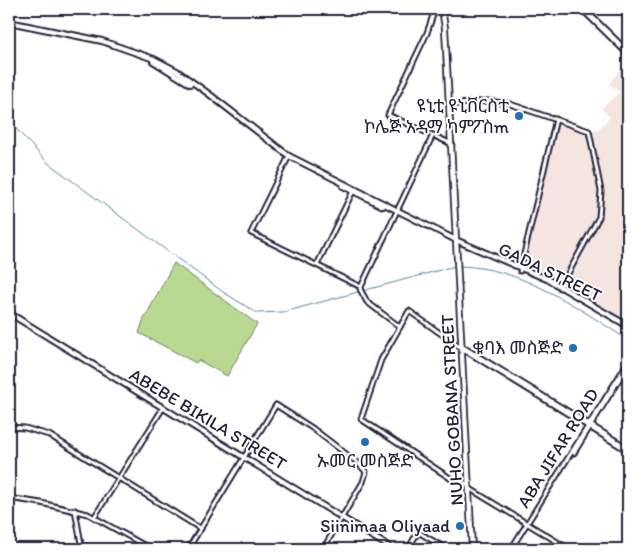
<svg xmlns="http://www.w3.org/2000/svg" width="637" height="558" font-family="Itim,'Noto Sans Ethiopic',sans-serif">
  <style>
    .built { fill: #f5e5e0 }
    .green { fill: #b9d992; stroke: #6e7e66 }
    .lines { fill: none; stroke-linecap: round; stroke-linejoin: round }
    .stream { stroke: #57849a; stroke-width: 1 }
    .tertiary-casing { stroke: #22223b; stroke-width: 7 }
    .secondary-casing { stroke: #22223b; stroke-width: 8 }
    .primary-casing { stroke: #22223b; stroke-width: 8 }
    .trunk-casing { stroke: #22223b; stroke-width: 9 }
    .tertiary { stroke: #fff; stroke-width: 3 }
    .secondary { stroke: #fff; stroke-width: 4 }
    .primary { stroke: #fff; stroke-width: 4.5 }
    .trunk { stroke: #fff; stroke-width: 5 }
    .poi-dot { fill: #1f6fb2; stroke: #fff; stroke-width: 2 }
    .labels { text-anchor: middle; stroke-width: 4; stroke-linejoin: round; paint-order: stroke }
    .poi-label { font-size: 18px; fill: #22223b; stroke: #fff; text-anchor: end }
    .street-label { font-size: 18px; fill: #22223b; stroke: #fff }
  </style>
  <rect width="100%" height="100%" fill="#fff"/>
  <filter id="ink" filterUnits="userSpaceOnUse"><feTurbulence type="fractalNoise" baseFrequency=".02" numOctaves="2"/><feDisplacementMap in="SourceGraphic" scale="10" xChannelSelector="R" yChannelSelector="G"/><feConvolveMatrix kernelMatrix="1 2 1 2 8 2 1 2 1" color-interpolation-filters="sRGB"/></filter>
  <g filter="url(#ink)">
    <path class="built" d="M626,61L628,63V96L625,100L628,103V322L565,285L523,266L557,122L577,128L597,131L610,117L601,108L620,92L609,84Z"/>
    <path class="green" d="M174,263L257,324L227,376L198,360L196,363L139,333L143,321Z"/>
    <g class="lines">
      <g class="stream">
        <path d="M9,121L48,163L223,292L257,313L284,312L455,266"/>
        <path d="M459,266C522,267 578,308 628,340"/>
      </g>
      <g class="tertiary-casing">
        <g id="tertiary">
          <path d="M435,9L427,33L388,115L452,144"/>
          <path d="M449,105L488,101L510,104L589,131L601,191L599,217L560,288"/>
          <path d="M288,158L251,233L361,287"/>
          <path d="M317,265L354,189"/>
          <path d="M520,271L556,119"/>
          <path d="M400,327L367,302L360,289L433,135"/>
          <path d="M460,345L628,448"/>
          <path d="M9,427L25,428L49,435L201,529"/>
          <path d="M574,453L628,365"/>
          <path d="M9,498L41,503L88,514L151,549"/>
          <path d="M75,510L82,549"/>
          <path d="M95,516L163,408"/>
          <path d="M9,547V549"/>
          <path d="M188,549L276,405L312,428L358,463L366,472L363,482L323,549"/>
          <path d="M408,549L418,532L447,549"/>
          <path d="M511,549L628,362"/>
          <path d="M569,549L472,490L465,483L453,480L361,419L381,360L409,311L461,348L628,451"/>
        </g>
      </g>
      <g class="secondary-casing">
        <g id="secondary">
          <path d="M9,22L102,41L154,59L177,71L209,94L289,156L458,241L549,280L628,326"/>
          <path d="M153,61L190,84"/>
          <path d="M343,186L383,206"/>
          <path d="M9,313L393,549"/>
        </g>
      </g>
      <g class="primary-casing">
        <path id="primary" d="M442,9L445,28L472,549"/>
      </g>
      <g class="trunk-casing">
        <path id="trunk" d="M583,9L628,53"/>
      </g>
      <use href="#tertiary" class="tertiary"/>
      <use href="#secondary" class="secondary"/>
      <use href="#primary" class="primary"/>
      <use href="#trunk" class="trunk"/>
    </g>
  </g>
  <g class="poi-dot">
    <circle cx="519" cy="116" r="5"/>
    <circle cx="573" cy="348" r="5"/>
    <circle cx="365" cy="442" r="5"/>
    <circle cx="460" cy="526" r="5"/>
  </g>
  <g class="labels">
    <g class="poi-label">
      <text x="509" y="112">ዩኒቲ ዩኒቨርስቲ<tspan x="509" dy="21">ኮሌጅ አዳማ ካምፖስm</tspan></text>
      <text x="563" y="354">ቁባእ መስጅድ</text>
      <text x="365" y="467" text-anchor="middle">ኡመር መስጅድ</text>
      <text x="450" y="532">Siinimaa Oliyaad</text>
    </g>
    <g class="street-label">
      <text transform="translate(550 272) rotate(26)" y="6">GADA STREET</text>
      <text transform="translate(452 410) rotate(-93)" y="6">NUHO GOBANA STREET</text>
      <text transform="translate(208 419) rotate(31)" y="6">ABEBE BIKILA STREET</text>
      <text transform="translate(558 448) rotate(-58)" y="6">ABA JIFAR ROAD</text>
    </g>
  </g>
  <rect width="637" height="558" fill="none" stroke="#fff" stroke-width="30"/>
  <rect x="15" y="15" width="607" height="528" fill="none" stroke="#22223b" stroke-width="2" filter="url(#ink)"/>
</svg>
